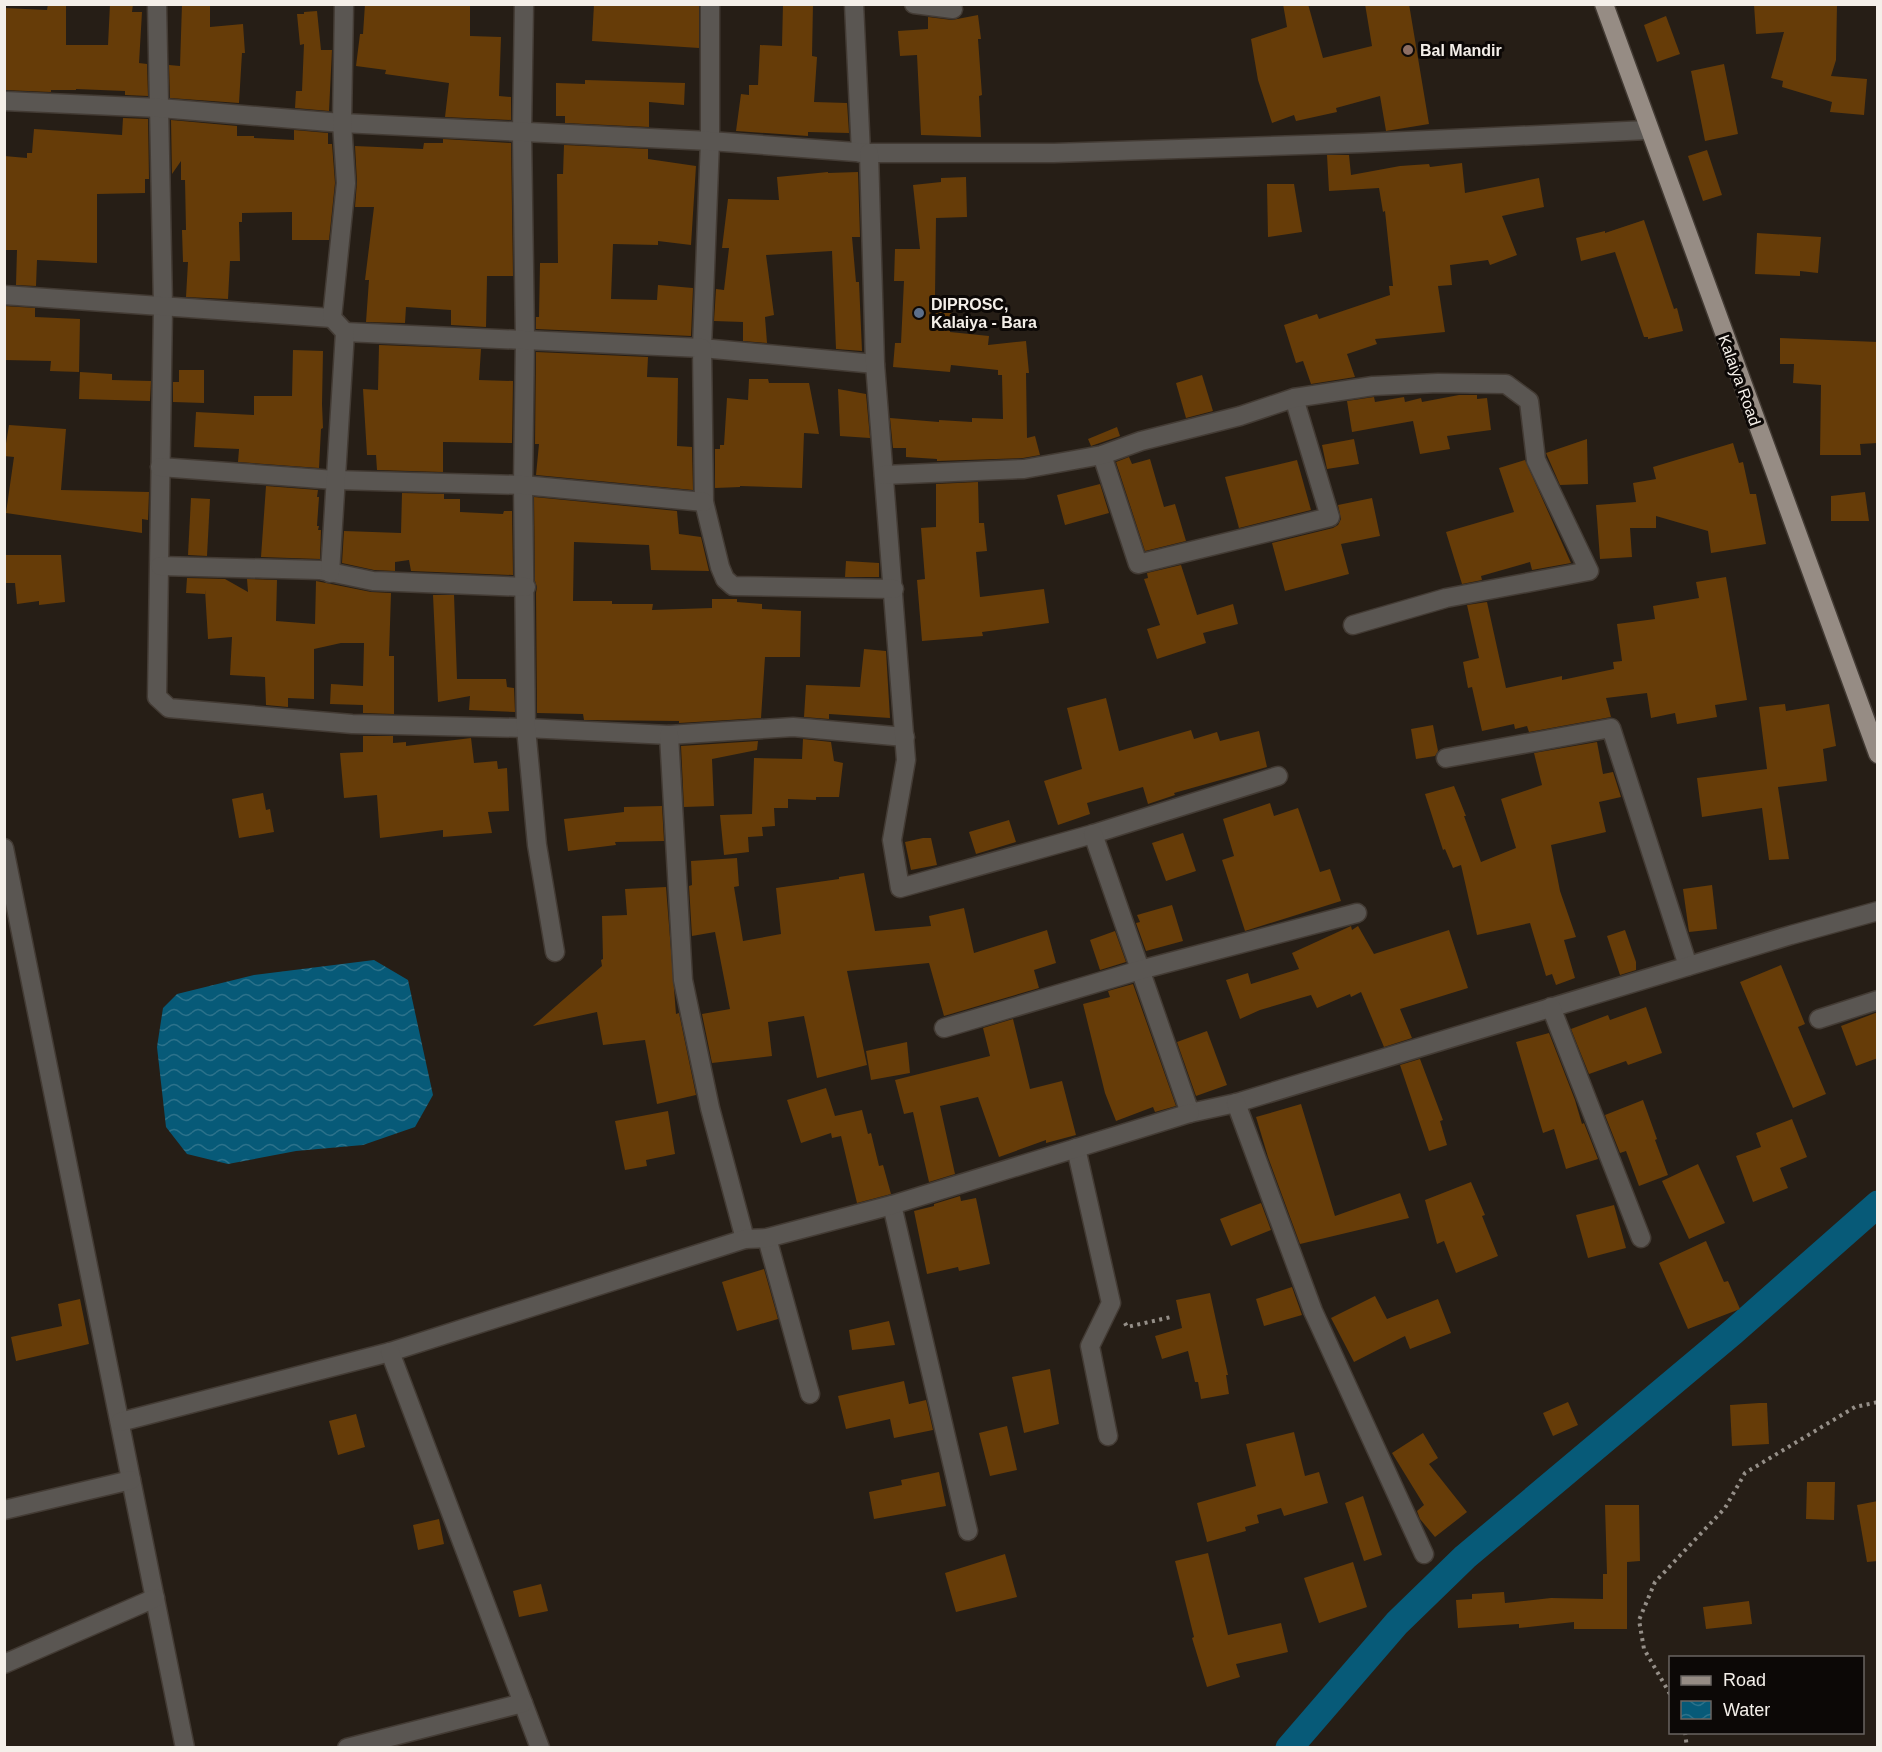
<svg xmlns="http://www.w3.org/2000/svg" width="1882" height="1752" font-family="Helvetica,sans-serif">
  <style>
    .water { fill: url(#water-waves) }
    .lines { fill: none; stroke-linecap: round; stroke-linejoin: round }
    .canal { stroke: #075a78; stroke-width: 27 }
    .building { fill: #663c08 }
    .minor-casing { stroke: #433b34; stroke-width: 21 }
    .major-casing { stroke: #433b34; stroke-width: 21 }
    .path { stroke: #958f88; stroke-width: 4; stroke-dasharray: 3 4.5; stroke-linecap: butt }
    .minor { stroke: #5a5652; stroke-width: 18 }
    .major { stroke: #968c84; stroke-width: 18 }
    .education-dot { fill: #8d6e63; stroke: #0c0806; stroke-width: 2 }
    .service-dot { fill: #5c6f8a; stroke: #0c0806; stroke-width: 2 }
    .labels { text-anchor: middle; stroke-width: 6; stroke-linejoin: round; paint-order: stroke }
    .poi-label { font-size: 16px; font-weight: bold; fill: #f4efe9; stroke: #0c0806; text-anchor: start }
    .street-label { font-size: 16px; fill: #f4efe9; stroke: #0c0806 }
  </style>
  <defs>
    <pattern id="water-waves" width="16" height="10" patternUnits="userSpaceOnUse" patternTransform="scale(1.5)"><rect width="16" height="10" fill="#075a78"/><path d="M0 5q4-4 8 0t8 0" fill="none" stroke="#2c728b"/></pattern>
  </defs>
  <rect width="100%" height="100%" fill="#261e16"/>
  <path class="water" d="M374,960L408,980L433,1095L415,1127L363,1145L296,1151L228,1164L187,1154L166,1127L157,1047L163,1008L177,994L254,975Z"/>
  <g class="lines">
    <path class="canal" d="M1289,1748L1397,1623L1465,1557L1733,1332L1878,1204"/>
  </g>
  <g class="building">
    <path d="M48,4H66V45H108L110,4H133L132,12H142L139,63L147,64L148,96L125,95V91L76,89V90H51V92L4,90V8L47,10Z"/>
    <path d="M182,4H210V27L243,24L245,53H242L239,103L170,98L169,65L180,66Z"/>
    <path d="M365,4H470V36L501,37L499,96L511,97V120L445,117L449,83L385,74L386,70L356,66L360,34H363Z"/>
    <path d="M594,4H699V48L592,41Z"/>
    <path d="M783,4H813L812,56L817,57L814,102L847,103L849,133L808,132V136L736,131L741,94L749,95V85H758L760,45L782,46Z"/>
    <path d="M1283,4H1308L1323,58L1372,46L1365,4H1409L1429,124L1386,131L1380,96L1336,108L1337,112L1296,121L1294,115L1272,123L1258,80L1251,39L1287,27Z"/>
    <path d="M1754,4H1837L1836,60L1831,76L1867,79L1864,115L1830,112L1832,102L1782,87L1783,81L1771,78L1784,32L1756,34Z"/>
    <path d="M317,11L321,50H332L329,111L295,108L296,91H302L304,44L300,45L297,14H304V12Z"/>
    <path d="M978,15L981,39H978L982,95L979,96L981,137L921,135L917,55L900,56L898,31L928,29V17L952,20Z"/>
    <path d="M1666,16L1680,54L1657,62L1644,25Z"/>
    <path d="M1724,64L1738,134L1705,141L1691,71Z"/>
    <path d="M585,80L685,83L684,105L649,102V127L565,123V116H556V83L585,84Z"/>
    <path d="M123,118L148,119L149,179H145V193L97,194V263L37,260L36,286L16,285L17,250H4V156L27,158V153H32L34,129L122,135Z"/>
    <path d="M171,120L237,126V136H254V138L294,140V130L328,133V144H332L335,183L329,240H292V212L242,213V222H239L240,261H230L228,299L186,297L188,262H183L182,230H186L185,180H181V161L172,174Z"/>
    <path d="M443,139L511,143L513,276H487L486,327L451,325V310L406,307L405,323L366,322L369,280H365L374,207H355L357,182L355,146L423,149L424,143H443Z"/>
    <path d="M564,145L648,149V159L696,166L691,245L658,241V245L613,244L611,299L657,300L658,285L693,288L691,336L536,329V317H539L540,263H558L557,174H563Z"/>
    <path d="M1707,150L1722,195L1703,201L1688,156Z"/>
    <path d="M1327,155H1349L1351,175L1400,166L1429,164L1430,167L1462,163L1465,193L1539,178L1544,207L1502,216L1517,255L1490,265L1488,260L1450,265L1452,285L1438,286L1445,332L1375,339L1377,344L1347,354L1355,377L1311,384L1303,361L1296,363L1284,325L1317,314L1319,319L1390,295L1389,286H1393L1385,211L1383,212L1379,188L1329,191Z"/>
    <path d="M828,172V173L858,172L860,237H852L856,282H859L862,351L836,349L832,251L766,255L774,315L765,317L767,343L743,341V322L714,321L716,289L724,290L729,248H722L728,199L779,200L777,177Z"/>
    <path d="M966,177L967,217L936,218L935,296L953,297L950,332L989,336L988,345L1026,341L1029,373H1026L1027,438L1035,436L1040,455L1023,458L937,461V459L906,457V448H893L890,418L939,422V420L972,422V418L1003,419L1002,375H998V370L951,365L950,372L893,367L895,343H901L904,281H894L895,249H920L913,185L941,182V178Z"/>
    <path d="M1267,184H1294L1302,232L1268,237Z"/>
    <path d="M1644,220L1674,309L1677,308L1683,331L1648,339V337H1644L1615,252L1581,261L1576,238L1605,231V233Z"/>
    <path d="M1757,233L1821,237L1818,273L1800,271V276L1755,274Z"/>
    <path d="M4,306L35,308V317L80,319L79,372L50,371L51,361L4,360Z"/>
    <path d="M1780,338L1878,342V443L1860,444L1861,455H1820L1821,385L1793,383L1794,364H1780Z"/>
    <path d="M379,345L481,349L479,380L513,381L512,443L443,442V472L377,470L376,455H367L363,389L378,390Z"/>
    <path d="M293,350L323,351L322,404L323,428L321,429L319,468L238,462L239,449L194,447L196,412L254,415V396H292Z"/>
    <path d="M536,352L648,357L647,377L678,378L677,446L692,447L693,490L536,475L539,444H535Z"/>
    <path d="M179,370H204V403L173,402V382H179Z"/>
    <path d="M80,372L112,374V380L151,381L150,401L79,399Z"/>
    <path d="M1202,375L1213,411L1186,418L1176,383Z"/>
    <path d="M749,379H768L769,383H809L819,434L804,433L802,488L740,486V487L715,488V449H720V445H724L727,398L748,400Z"/>
    <path d="M838,389L866,394L870,438L840,436Z"/>
    <path d="M1459,395H1477V399L1487,398L1491,430L1447,436L1450,449L1420,454L1413,421L1352,432L1347,401L1374,397L1375,402L1404,397L1405,402L1421,398L1422,402Z"/>
    <path d="M9,425L66,429L61,490L149,492L148,520L142,519V533L6,513L14,457L4,456Z"/>
    <path d="M1117,427L1120,436L1091,446L1088,439Z"/>
    <path d="M1354,439L1359,464L1327,469L1322,445Z"/>
    <path d="M1587,439L1588,484L1560,485L1546,453Z"/>
    <path d="M1733,443L1739,463L1743,462L1750,494H1756L1766,544L1711,553L1708,531L1656,516V528H1630L1632,557L1600,559L1596,505L1636,502L1633,483L1656,479L1653,467Z"/>
    <path d="M1129,457L1132,464L1150,459L1164,507L1175,504L1186,541L1145,551L1116,462Z"/>
    <path d="M1297,460L1311,510L1239,528L1225,477Z"/>
    <path d="M1525,460L1571,563L1532,570L1530,562L1481,576L1482,580L1462,584L1446,532L1514,512L1499,468Z"/>
    <path d="M978,482L979,523H984L987,551L976,552L980,597L1044,589L1049,623L982,632L983,636L922,641L917,580L925,579L921,528L936,527V484Z"/>
    <path d="M1100,484L1109,513L1065,525L1057,495Z"/>
    <path d="M266,486L318,490L317,497H319L317,526H319L318,530H321L320,559L261,557Z"/>
    <path d="M1865,492L1869,521H1831V496Z"/>
    <path d="M402,493L444,494V499H460V512L503,514L504,511H512L513,575L411,571L409,560L395,562V571L374,570L342,563L344,531L401,533Z"/>
    <path d="M534,497L677,511L679,534L701,537L709,571L651,570L649,545L574,542L573,601H612V604H653L652,610L712,608V599H737V602L762,604V609L801,611L800,657H765L761,718L679,723V721L584,720L583,714L537,713L536,593L537,587L535,581Z"/>
    <path d="M191,498L210,499L207,556L188,555Z"/>
    <path d="M1372,498L1380,536L1341,544L1349,574L1285,591L1272,543L1333,528L1338,525L1341,519L1338,505Z"/>
    <path d="M4,555H61L65,602L39,605V601L17,604L15,583H4Z"/>
    <path d="M846,561L879,563V577H845Z"/>
    <path d="M1181,565L1197,615L1233,604L1238,624L1203,633L1206,643L1157,659L1147,629L1160,625L1144,579L1148,578L1147,573Z"/>
    <path d="M1726,577L1747,700L1715,705L1717,717L1677,724L1675,713L1651,718L1647,693L1606,698L1611,717L1529,732L1527,726L1515,729L1514,724L1482,731L1472,687L1468,688L1463,662L1479,658L1467,605L1487,602L1506,688L1562,676V680L1614,669L1613,662L1622,661L1617,624L1655,619L1653,606L1699,598L1696,582Z"/>
    <path d="M187,578L225,579L248,592L247,579L277,580L276,621L315,624L316,581L371,592L391,593L389,656H394V714L363,713V705L330,704L331,684L363,686L364,643H341L314,649V699L288,698V707L266,705L265,677L230,675L232,637L208,639L205,590V594L186,593Z"/>
    <path d="M433,595H454L457,679H506L507,687L514,688L515,712L469,710L470,696L438,702Z"/>
    <path d="M864,649L886,651L890,718L829,714V719L804,717L806,685L860,687Z"/>
    <path d="M1106,698L1119,751L1191,730L1194,739L1217,732L1220,741L1259,731L1267,767L1174,793L1175,795L1148,804L1143,787L1087,803L1090,814L1058,825L1044,781L1082,769L1067,708Z"/>
    <path d="M1785,704L1786,711L1829,704L1836,746L1823,749L1827,781L1778,787L1789,859L1769,860L1762,808L1702,817L1697,778L1767,769L1759,707Z"/>
    <path d="M1433,725L1438,751L1435,756L1416,759L1411,729Z"/>
    <path d="M363,736H393V743L406,742V746L471,738L474,763L497,761L498,769L507,768L509,811L488,812L492,833L443,837V830L380,838L377,795L344,798L340,753L363,752Z"/>
    <path d="M803,739L831,742L834,761L843,763L839,797H816V800L788,799V808H774L775,826L762,827L763,836L748,837L749,852L724,855L720,815L752,814L754,758L802,759Z"/>
    <path d="M758,741L757,750L712,759L714,806L684,807L681,746Z"/>
    <path d="M1597,742L1603,774L1613,772L1621,797L1599,802L1606,832L1551,845L1560,891L1576,937L1564,940L1575,978L1556,985L1552,974L1546,976L1530,923L1477,935L1461,865L1453,868L1445,849L1443,850L1425,794L1454,786L1466,816H1464L1481,862L1516,848L1501,799L1542,785L1534,753Z"/>
    <path d="M263,793L266,810L270,809L274,832L239,838L232,799Z"/>
    <path d="M1270,803L1274,816L1298,808L1320,872L1330,869L1341,901L1245,931L1222,860L1234,856L1223,819Z"/>
    <path d="M662,806L664,841L615,842L616,845L568,851L564,819L624,812V807Z"/>
    <path d="M1009,820L1016,842L976,854L969,832Z"/>
    <path d="M1183,833L1196,871L1166,881L1152,843Z"/>
    <path d="M923,838H931L937,865L911,870L905,842Z"/>
    <path d="M737,858L739,886L734,887L743,941L781,934L776,888L839,879V877L864,873L875,931L931,926L929,916L964,908L974,953L1047,930L1056,963L1034,970L1039,988L944,1016L929,963L847,971L867,1065L817,1078L804,1016L768,1022L772,1056L712,1063L702,1014L730,1009L715,932L692,936L689,886L692,885L691,861Z"/>
    <path d="M1712,885L1717,929L1689,932L1683,889Z"/>
    <path d="M666,887L676,1014L679,1013L696,1095L657,1104L645,1040L603,1045L597,1012L533,1026L602,966L601,960L603,959L602,916L627,915L625,889Z"/>
    <path d="M1172,905L1183,941L1146,951L1136,923L1140,922L1137,915Z"/>
    <path d="M1351,926L1352,930L1358,926L1374,954L1449,930L1468,988L1400,1009L1412,1038L1384,1047L1361,992L1351,997L1350,994L1317,1008L1311,995L1260,1010L1240,1019L1226,980L1248,973L1251,984L1299,969L1292,953Z"/>
    <path d="M1625,930L1636,962V970L1620,975L1607,936Z"/>
    <path d="M1115,931L1126,962L1100,970L1090,940Z"/>
    <path d="M1781,965L1805,1024L1798,1027L1826,1094L1793,1108L1740,982Z"/>
    <path d="M1133,984L1176,1106L1155,1112L1153,1107L1116,1121L1105,1093L1083,1004L1110,997L1108,991Z"/>
    <path d="M1646,1007L1662,1053L1628,1065L1626,1061L1589,1074L1571,1029L1608,1015L1610,1020Z"/>
    <path d="M1878,1012V1058L1856,1066L1841,1026Z"/>
    <path d="M1013,1019L1030,1089L1062,1081L1076,1135L1046,1143V1140L999,1157L978,1097L940,1106L955,1174L929,1182L913,1112L904,1114L895,1080L990,1056L983,1028Z"/>
    <path d="M1207,1031L1227,1085L1196,1096L1177,1042Z"/>
    <path d="M1549,1033L1575,1100L1582,1124L1584,1123L1598,1159L1566,1169L1554,1129L1543,1133L1516,1042Z"/>
    <path d="M907,1042L910,1073L871,1080L866,1051Z"/>
    <path d="M1420,1059L1443,1120L1440,1121L1447,1145L1429,1151L1400,1065Z"/>
    <path d="M826,1088L835,1116L862,1110L868,1134L871,1133L879,1166L883,1165L891,1194L857,1203L841,1136L832,1138L831,1133L801,1143L787,1100Z"/>
    <path d="M1643,1100L1657,1139L1655,1140L1668,1175L1639,1186L1626,1151L1620,1153L1605,1115Z"/>
    <path d="M1301,1104L1335,1216L1400,1193L1409,1218L1300,1244L1268,1157L1256,1117Z"/>
    <path d="M668,1111L675,1154L646,1160L647,1166L625,1170L615,1121Z"/>
    <path d="M1792,1119L1807,1157L1780,1168L1788,1188L1753,1202L1736,1156L1761,1147L1756,1133Z"/>
    <path d="M1698,1164L1725,1223L1689,1239L1662,1181Z"/>
    <path d="M1471,1182L1485,1215L1482,1216L1498,1256L1456,1273L1444,1241L1437,1244L1425,1200Z"/>
    <path d="M960,1196L961,1201L976,1198L990,1264L959,1271L958,1267L927,1274L914,1211L934,1206V1204Z"/>
    <path d="M1261,1203L1271,1230L1231,1246L1220,1219Z"/>
    <path d="M1614,1205L1626,1248L1588,1258L1576,1215Z"/>
    <path d="M1706,1241L1724,1282L1728,1281L1740,1309L1688,1329L1659,1263Z"/>
    <path d="M764,1269L778,1319L737,1331L722,1282Z"/>
    <path d="M1292,1287L1302,1315L1264,1326L1256,1299Z"/>
    <path d="M1210,1293L1228,1375H1226L1229,1394L1201,1399L1198,1382H1195L1188,1351L1162,1359L1155,1336L1182,1328L1176,1300Z"/>
    <path d="M1375,1296L1387,1319L1438,1299L1451,1333L1410,1349L1405,1336L1354,1362L1331,1318Z"/>
    <path d="M80,1299L89,1344L16,1361L11,1337L62,1326L58,1304Z"/>
    <path d="M889,1321L895,1345L852,1350L849,1330Z"/>
    <path d="M1050,1369L1059,1424L1024,1433L1012,1377Z"/>
    <path d="M904,1381L909,1404L926,1400L933,1430L894,1438L890,1419L846,1429L838,1396Z"/>
    <path d="M1568,1402L1578,1425L1553,1436L1543,1413Z"/>
    <path d="M1759,1403H1767L1769,1444L1732,1446L1730,1405Z"/>
    <path d="M356,1414L365,1447L338,1455L329,1421Z"/>
    <path d="M1007,1426L1017,1470L990,1476L979,1433Z"/>
    <path d="M1294,1432L1305,1476L1319,1472L1328,1503L1284,1516L1281,1508L1257,1515L1259,1523L1245,1527L1246,1531L1207,1542L1197,1503L1256,1486L1246,1444Z"/>
    <path d="M1423,1433L1438,1458L1429,1464L1467,1512L1435,1537L1420,1519L1417,1511L1424,1505L1392,1453Z"/>
    <path d="M939,1472L946,1506L874,1519L869,1492L902,1485L901,1480Z"/>
    <path d="M1807,1482H1835L1834,1520L1806,1519Z"/>
    <path d="M1363,1496L1382,1555L1364,1561L1345,1503Z"/>
    <path d="M1878,1501V1561L1867,1562L1857,1505Z"/>
    <path d="M1605,1505H1639L1640,1561L1627,1562V1629H1574V1622L1519,1628V1624L1458,1628L1456,1600L1472,1599V1594L1504,1592L1505,1603L1551,1598L1603,1599V1574H1607Z"/>
    <path d="M439,1519L444,1544L418,1550L413,1525Z"/>
    <path d="M1208,1553L1228,1635L1281,1623L1288,1652L1236,1664L1240,1677L1207,1687L1192,1638L1194,1637L1175,1561Z"/>
    <path d="M1005,1554L1017,1597L956,1612L945,1573Z"/>
    <path d="M1353,1562L1367,1607L1319,1623L1304,1578Z"/>
    <path d="M541,1584L548,1611L519,1617L513,1591Z"/>
    <path d="M1749,1601L1752,1624L1706,1629L1703,1607Z"/>
  </g>
  <g class="lines">
    <g class="minor-casing">
      <g id="minor">
        <path d="M157,4L163,307L157,697L169,708L352,724L526,728L669,735L793,727L905,737"/>
        <path d="M524,4L522,133L525,339L523,485L526,728L537,845L555,952"/>
        <path d="M710,4V141L702,348L875,364"/>
        <path d="M854,4L861,153"/>
        <path d="M914,4L953,9"/>
        <path d="M4,101L160,108L342,123L710,141L869,153H1054L1363,143L1648,130"/>
        <path d="M869,153L875,364L906,760L892,840L900,888L1093,834L1278,776"/>
        <path d="M4,295L332,318"/>
        <path d="M345,332L702,348L704,502L720,567L725,579L733,586L894,589"/>
        <path d="M1102,455L1138,564L1330,517L1294,398"/>
        <path d="M160,467L335,480L523,485L704,502"/>
        <path d="M884,475L1024,469L1102,455L1141,441L1240,416L1294,398L1373,386L1438,383L1506,384L1529,401L1536,460L1589,571L1446,598L1353,625"/>
        <path d="M160,566L320,570L373,581L526,587"/>
        <path d="M330,573L345,332L332,318L346,183L342,123L344,4"/>
        <path d="M669,735L683,980L710,1108L745,1239"/>
        <path d="M1446,758L1611,728L1688,966"/>
        <path d="M1093,834L1190,1113L1236,1103L1791,935L1878,911"/>
        <path d="M4,848L185,1748"/>
        <path d="M1551,1007L1641,1238"/>
        <path d="M1819,1019L1878,1000"/>
        <path d="M944,1028L1140,970L1357,913"/>
        <path d="M1236,1103L1313,1311L1424,1554"/>
        <path d="M1076,1148L1111,1303L1090,1346L1108,1436"/>
        <path d="M892,1205L968,1531"/>
        <path d="M767,1238L810,1394"/>
        <path d="M120,1422L390,1352L745,1239L767,1238L892,1205L1190,1113"/>
        <path d="M4,1510L131,1480"/>
        <path d="M4,1664L155,1598"/>
        <path d="M523,1703L540,1748"/>
        <path d="M347,1748L523,1703L390,1352"/>
      </g>
    </g>
    <g class="major-casing">
      <path id="major" d="M1604,4L1878,754"/>
    </g>
    <g class="path">
      <path d="M1125,1323L1127,1327L1171,1317"/>
      <path d="M1670,1694L1644,1649L1639,1620L1655,1582L1725,1508L1745,1473L1855,1407L1878,1402"/>
      <path d="M1685,1732L1687,1748"/>
    </g>
    <use href="#minor" class="minor"/>
    <use href="#major" class="major"/>
  </g>
  <circle class="education-dot" cx="1408" cy="50" r="6"/>
  <circle class="service-dot" cx="919" cy="313" r="6"/>
  <g class="labels">
    <g class="poi-label">
      <text x="1420" y="56">Bal Mandir</text>
      <text x="931" y="310">DIPROSC,<tspan x="931" dy="18">Kalaiya - Bara</tspan></text>
    </g>
    <g class="street-label">
      <text transform="translate(1740 380) rotate(70)" y="6">Kalaiya Road</text>
    </g>
  </g>
  <rect width="1882" height="1752" fill="none" stroke="#f4efe9" stroke-width="12"/>
  <rect x="1669" y="1656" width="195" height="78" fill="#0c0806" stroke="#696461" stroke-width="1.5"/>
  <rect x="1681" y="1676" width="30" height="9" fill="#968c84" stroke="#696461" stroke-width="1.5"/>
  <text x="1723" y="1686" font-size="18" fill="#f4efe9">Road</text>
  <rect x="1681" y="1701" width="30" height="18" fill="url(#water-waves)" stroke="#696461" stroke-width="1.5"/>
  <text x="1723" y="1716" font-size="18" fill="#f4efe9">Water</text>
</svg>
